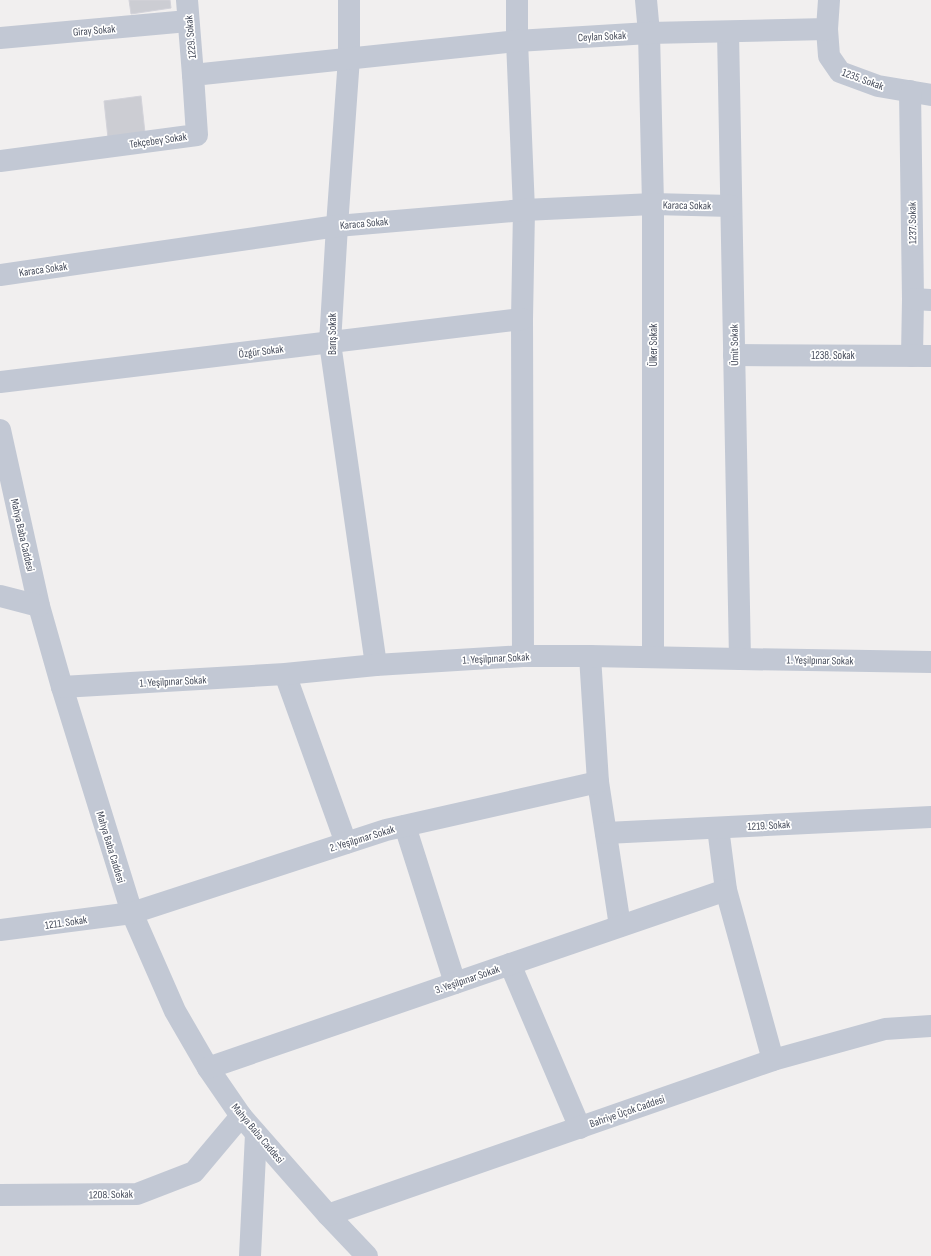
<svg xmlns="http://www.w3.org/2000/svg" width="931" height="1256" font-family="'Sofia Sans Condensed',sans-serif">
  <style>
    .building { fill: #cccdd3; stroke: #d3d3da }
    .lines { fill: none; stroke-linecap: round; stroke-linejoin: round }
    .minor { stroke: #c2c8d4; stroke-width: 22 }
    .labels { text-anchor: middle; stroke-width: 3.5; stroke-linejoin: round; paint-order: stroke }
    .street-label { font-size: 11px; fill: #474d5c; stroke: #fff }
  </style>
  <rect width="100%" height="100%" fill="#f1efef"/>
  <g class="building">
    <path d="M129,0H170L171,8L131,14Z"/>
    <path d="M141,96L145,133L108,138L104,101Z"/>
  </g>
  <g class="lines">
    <g class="minor">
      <path d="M187,0L193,75"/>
      <path d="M349,0V58L337,226L330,343L376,665"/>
      <path d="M517,0V41L524,210L522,319L523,656"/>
      <path d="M646,0L649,33L653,204V657"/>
      <path d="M827,29L829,56L840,72L878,86L931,95"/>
      <path d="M728,32L740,659"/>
      <path d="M0,38L188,21"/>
      <path d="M910,91L913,299L912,356"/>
      <path d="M0,161L197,135L193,75L517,41L649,33L827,29L829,0"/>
      <path d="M0,275L337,226L524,210L653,204L731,206"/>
      <path d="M913,299L931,300"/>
      <path d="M734,355L931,356"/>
      <path d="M0,382L522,319"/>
      <path d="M0,430L39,606L62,687L132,913L175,1011L208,1068L241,1116L328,1215L367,1256"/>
      <path d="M0,596L39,606"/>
      <path d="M590,656L598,782L620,926"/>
      <path d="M285,674L346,843"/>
      <path d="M62,687L285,674L376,665L523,656H590L740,659L931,662"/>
      <path d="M405,826L455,983"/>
      <path d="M718,828L726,890L773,1060"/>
      <path d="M606,833L931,817"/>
      <path d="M0,930L132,913L386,830L598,782"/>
      <path d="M510,964L580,1128"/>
      <path d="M208,1068L726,890"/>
      <path d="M0,1195L137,1194L194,1172L241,1116"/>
      <path d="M328,1215L773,1060L885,1029L931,1026"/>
      <path d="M250,1256L256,1134"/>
    </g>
  </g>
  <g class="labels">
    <g class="street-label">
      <text transform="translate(94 30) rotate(-5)" y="4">Giray Sokak</text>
      <text transform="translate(602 36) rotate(-3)" y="4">Ceylan Sokak</text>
      <text transform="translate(190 37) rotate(-95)" y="4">1229. Sokak</text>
      <text transform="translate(863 79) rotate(20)" y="4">1235. Sokak</text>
      <text transform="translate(158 140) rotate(-8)" y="4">Tekçebey Sokak</text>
      <text transform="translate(687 205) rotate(1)" y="4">Karaca Sokak</text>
      <text transform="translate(364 223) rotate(-5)" y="4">Karaca Sokak</text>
      <text transform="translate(912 223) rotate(-91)" y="4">1237. Sokak</text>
      <text transform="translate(43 269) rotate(-8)" y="4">Karaca Sokak</text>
      <text transform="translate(332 334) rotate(-90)" y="4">Barış Sokak</text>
      <text transform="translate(653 345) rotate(-90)" y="4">Ülker Sokak</text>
      <text transform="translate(734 345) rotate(-91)" y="4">Ümit Sokak</text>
      <text transform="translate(261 351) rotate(-7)" y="4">Özgür Sokak</text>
      <text x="833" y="359">1238. Sokak</text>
      <text transform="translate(23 535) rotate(77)" y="4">Mahya Baba Caddesi</text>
      <text transform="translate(496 658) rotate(-3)" y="4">1. Yeşilpınar Sokak</text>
      <text transform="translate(820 660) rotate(1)" y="4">1. Yeşilpınar Sokak</text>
      <text transform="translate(173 681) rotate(-3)" y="4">1. Yeşilpınar Sokak</text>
      <text transform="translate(769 825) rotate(-3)" y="4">1219. Sokak</text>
      <text transform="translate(362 838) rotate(-17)" y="4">2. Yeşilpınar Sokak</text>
      <text transform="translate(111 847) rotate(73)" y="4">Mahya Baba Caddesi</text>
      <text transform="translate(66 922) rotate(-8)" y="4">1211. Sokak</text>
      <text transform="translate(467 979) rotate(-19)" y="4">3. Yeşilpınar Sokak</text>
      <text transform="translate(627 1111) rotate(-19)" y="4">Bahriye Üçok Caddesi</text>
      <text transform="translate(258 1133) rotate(50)" y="4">Mahya Baba Caddesi</text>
      <text transform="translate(111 1194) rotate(-1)" y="4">1208. Sokak</text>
    </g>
  </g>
</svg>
